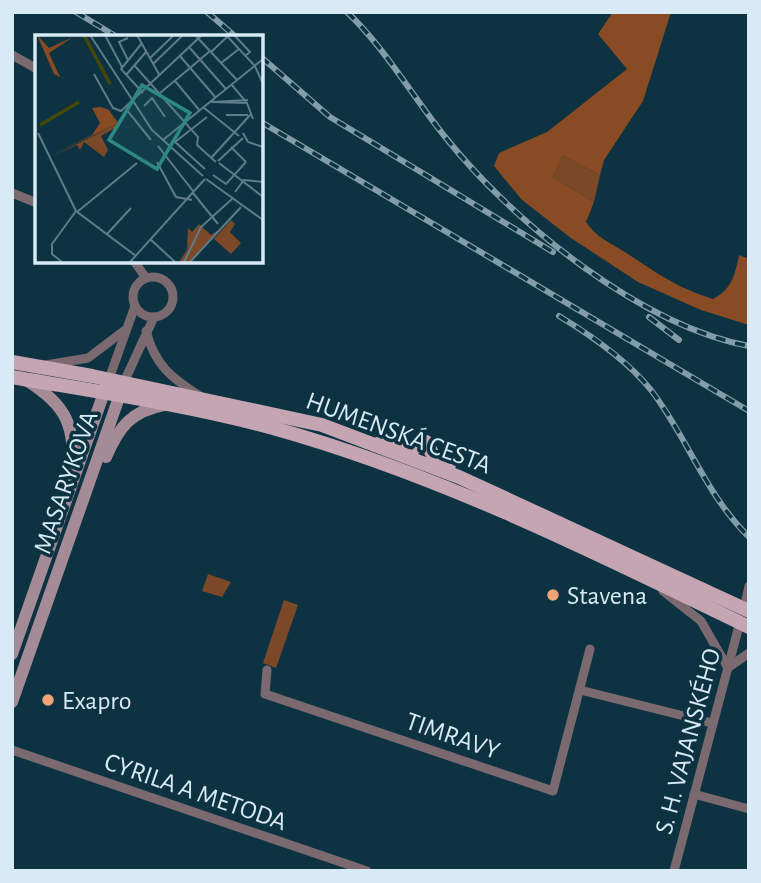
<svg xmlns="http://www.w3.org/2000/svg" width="761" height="883" font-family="'Alegreya Sans',sans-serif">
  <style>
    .green { fill: #7c4928 }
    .forest { fill: #884b23 }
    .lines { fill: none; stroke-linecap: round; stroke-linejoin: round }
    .street { stroke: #7a6a70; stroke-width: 9 }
    .secondary { stroke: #a58b96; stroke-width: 12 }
    .primary { stroke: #c6a5b3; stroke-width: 14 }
    .rail-casing { stroke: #829ca9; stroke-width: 6 }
    .rail { stroke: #0d3242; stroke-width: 3.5; stroke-dasharray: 10; stroke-linecap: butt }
    .poi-dot { fill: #efa376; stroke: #0d3242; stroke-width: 2.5 }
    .labels { text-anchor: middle; stroke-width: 7; stroke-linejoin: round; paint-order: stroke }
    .street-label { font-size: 26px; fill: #d7eaf5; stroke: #0d3242 }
    .poi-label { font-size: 26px; fill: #d7eaf5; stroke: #0d3242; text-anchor: start }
    .inset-river { fill: none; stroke: #46470b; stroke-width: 3.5 }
    .inset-road { fill: none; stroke: #5e7c8a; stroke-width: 2 }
    .view { fill: #2d8782; fill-opacity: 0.15; stroke: #2d8782; stroke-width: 3.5 }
    .inset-edge { fill: none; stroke: #d7eaf5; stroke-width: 3.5 }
  </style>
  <rect width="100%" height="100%" fill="#0d3242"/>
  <g class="green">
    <path d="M563,156L600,175L594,202L553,177Z"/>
    <path d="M208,574L231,582L222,597L202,591Z"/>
    <path d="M284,600L298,605L276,668L263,663Z"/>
  </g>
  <path class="forest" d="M613,12H671L643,101L604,160L600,175L563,156L553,177L594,202L586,222C597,238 609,242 625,252C657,273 675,287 713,299C732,289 735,275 739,255L749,259V325L701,310L638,282L571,238L522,200L494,166L499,153L547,132L627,69L598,34Z"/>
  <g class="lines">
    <g class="street">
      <path d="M12,55L37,69"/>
      <path d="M12,193L37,203"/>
      <path d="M134,261L146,278"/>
      <circle cx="153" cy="297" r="20"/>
      <path d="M146,331C155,365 171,378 200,396"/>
      <path d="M46,365L88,358L125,330"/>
      <path d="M109,379L135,306"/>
      <path d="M124,382L154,317"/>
      <path d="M663,591L701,621L728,668"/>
      <path d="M744,609L749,586"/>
      <path d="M729,667L749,653"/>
      <path d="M267,670L265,694L553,791L590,649"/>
      <path d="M580,690L712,723"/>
      <path d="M12,750L367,871"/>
      <path d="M694,794L749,809"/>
      <path d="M674,871L740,622"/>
    </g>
    <g class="secondary">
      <path d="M26,380C69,407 74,425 73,475"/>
      <path d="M106,457C119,427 131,411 164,405"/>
      <path d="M12,654L107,384"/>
      <path d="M12,702L123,386"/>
    </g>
    <g class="primary">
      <path d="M12,362L92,376L322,425L459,477L749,611"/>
      <path d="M12,377C99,392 188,405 273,428C438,474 595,552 749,627"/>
      <path d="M375,445L390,440L414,448L426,442L434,457L450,463"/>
    </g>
    <g class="rail-casing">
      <g id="rail">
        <path d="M76,12L117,37"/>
        <path d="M207,12L236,37"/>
        <path d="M347,12C386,49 412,96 446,138C513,222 641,326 749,346"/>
        <path d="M261,57L330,117L553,252"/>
        <path d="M261,122L749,411"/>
        <path d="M559,316C592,336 627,360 651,390C687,437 706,495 749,537"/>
        <path d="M649,317L679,340"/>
      </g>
    </g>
    <use href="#rail" class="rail"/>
  </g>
  <g class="poi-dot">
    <circle cx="553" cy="595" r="7"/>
    <circle cx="48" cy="700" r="7"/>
  </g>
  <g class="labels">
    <g class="street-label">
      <text transform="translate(399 432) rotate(20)" y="9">HUMENSKÁ CESTA</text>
      <text transform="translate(65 482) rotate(-71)" y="9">MASARYKOVA</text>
      <text transform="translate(453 735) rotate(19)" y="9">TIMRAVY</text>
      <text transform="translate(687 741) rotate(-75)" y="9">S. H. VAJANSKÉHO</text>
      <text transform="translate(196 791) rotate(19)" y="9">CYRILA A METODA</text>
    </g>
    <g class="poi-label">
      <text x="567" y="604">Stavena</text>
      <text x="62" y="709">Exapro</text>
    </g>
  </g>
  <g transform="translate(35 35)">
    <rect width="228" height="228" fill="#0d3242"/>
    <path d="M74,75L85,90L66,101L73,115L69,122L49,107L45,115L42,110L16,122L82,89ZM196,185L200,189L195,197L206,208L196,219L179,204ZM164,189L176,200L186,193L154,227H144L152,215L153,193L157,197Z" fill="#7c4928"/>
    <path d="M2,0L14,13L38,2L14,18L25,42L19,39ZM66,72L74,75L82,89L16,120L57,100L65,88L57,73Z" fill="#884b23"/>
    <path class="inset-river" d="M49,0L75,49M5,90L44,67"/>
    <path class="inset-road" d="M55,0L117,95L168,141M70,0L87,32M102,0L125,41M160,0L202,45M191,0L220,31L228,49M199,0L215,17L210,21M93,3L84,7L93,25M107,8L86,34L108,58M154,12L191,54M176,17L192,2M145,21L181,63M115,23L139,0M186,28L204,14M118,29L148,0M99,30L163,102L162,110L181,127M155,33L175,16M59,39L78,73L86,76L167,0M91,40L111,17M140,46L165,76M196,49L212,68L218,84M125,58L155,33M212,68L176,67L213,65M109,71L117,63L130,82M168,72L204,101M91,74L116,105M191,80H213M3,98L41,176L101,221M208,98L213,107L228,112M128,105L228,24M123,111L158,156M196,112L211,127M177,122L216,79M183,126L208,103M122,127L141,162L157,165M184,128L228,162M170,134L140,107L172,82M178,140L191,149L211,127M171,144L228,185M200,157L209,145L228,147M158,158L183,189M42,177L102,128M72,199L96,173M115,204L140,227M27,227L17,219V209L41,176M95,227L170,144M149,227L166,192L197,164M155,227L206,172"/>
    <path class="view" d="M107,50L155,78L122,134L74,105Z"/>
    <rect width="228" height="228" class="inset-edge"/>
  </g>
  <rect width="761" height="883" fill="none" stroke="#d7eaf5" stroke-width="28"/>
</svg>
